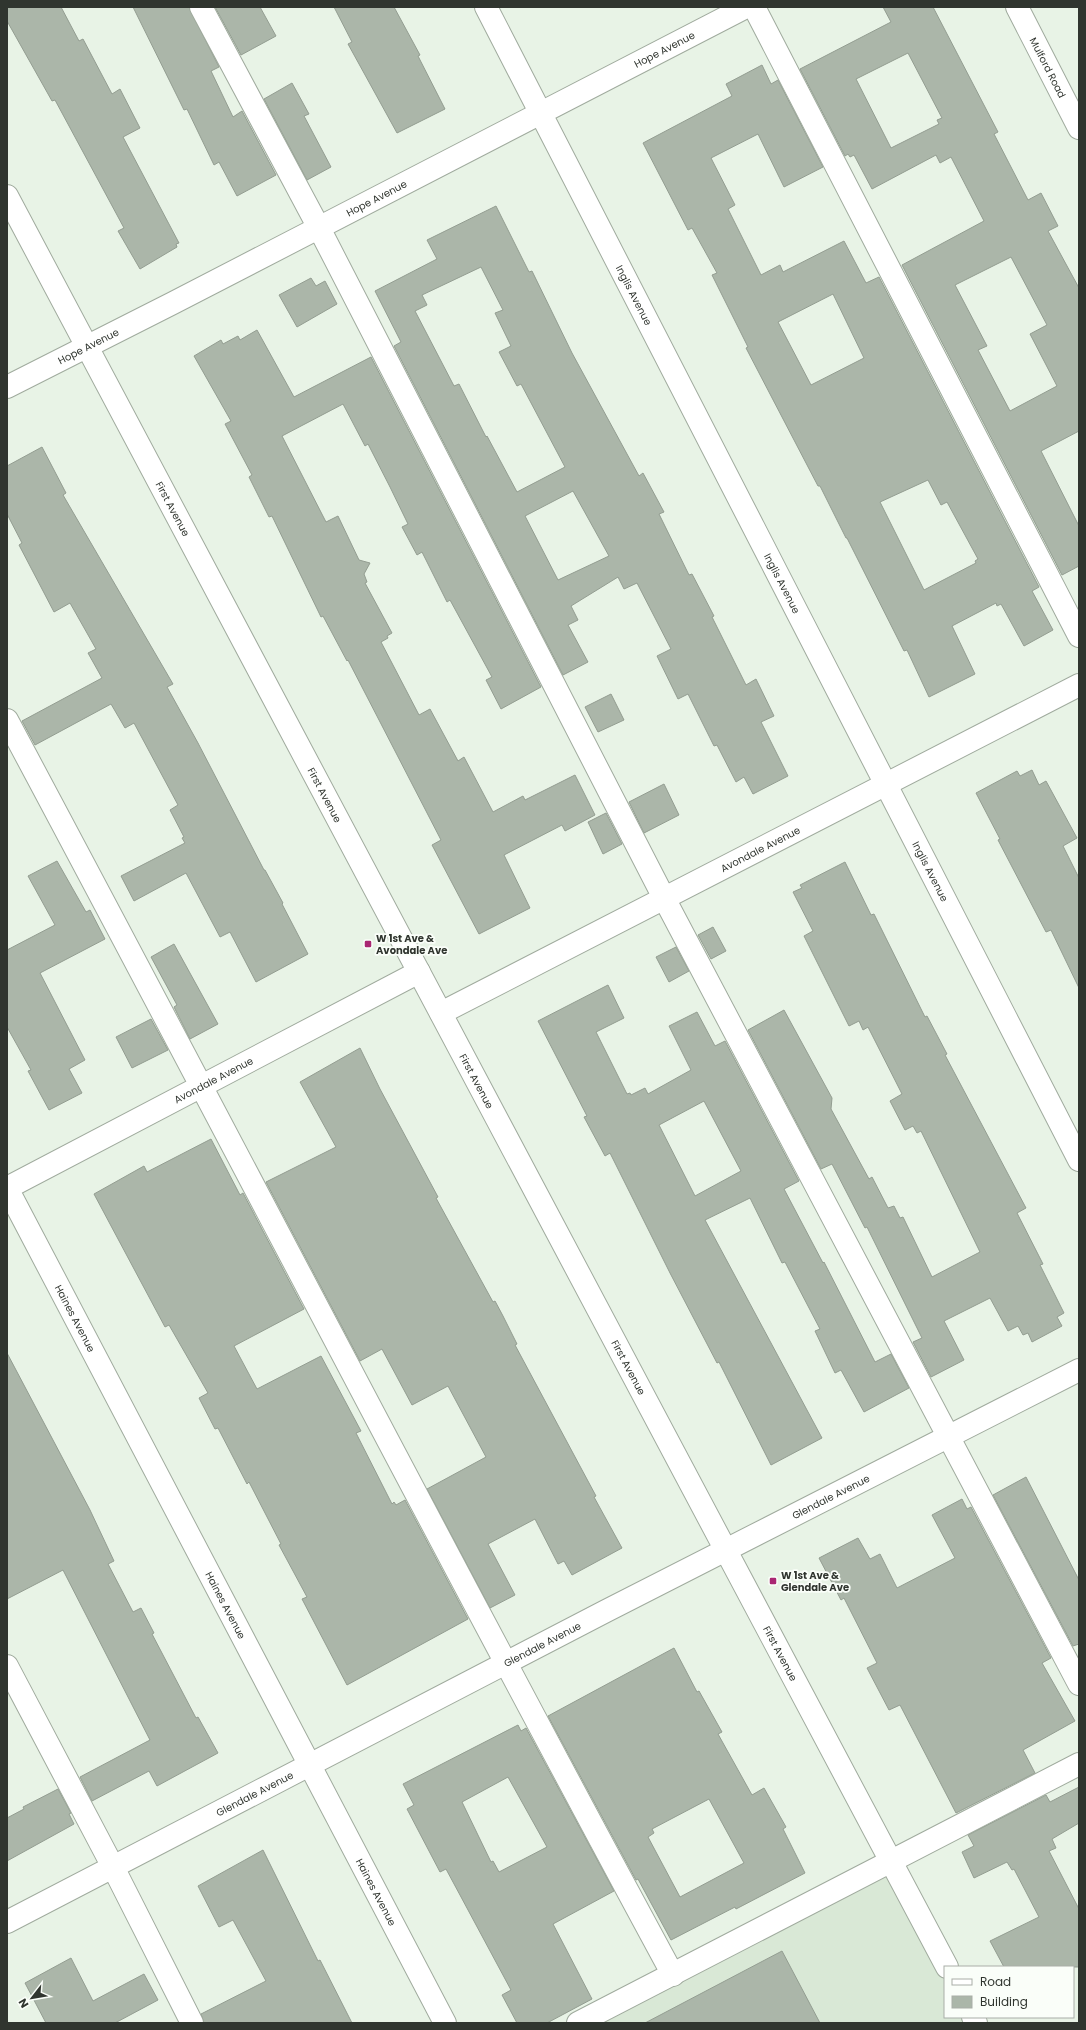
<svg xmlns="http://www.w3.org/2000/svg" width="1086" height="2030" font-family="Poppins,sans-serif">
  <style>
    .built { fill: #d9e8d6 }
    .building { fill: #abb6a9; stroke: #939d91; fill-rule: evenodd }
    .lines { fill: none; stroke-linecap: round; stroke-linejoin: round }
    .minor-casing { stroke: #a0ab9e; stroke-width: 24 }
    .minor { stroke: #fff; stroke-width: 22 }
    .poi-dot { fill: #a92672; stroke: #fafef9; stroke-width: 1.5 }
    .labels { text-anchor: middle; stroke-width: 3.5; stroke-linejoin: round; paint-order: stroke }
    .street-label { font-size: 10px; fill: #30352f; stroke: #fafef9 }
    .poi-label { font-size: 10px; font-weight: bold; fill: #30352f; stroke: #fafef9; text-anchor: start }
  </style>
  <rect width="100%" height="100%" fill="#e8f3e6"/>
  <path class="built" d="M890,1871L945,1977V2017H966L969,2023H600Z"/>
  <g class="building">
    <path d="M7,7H61L79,41L83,39L112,94L120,89L140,128L123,137L179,243L176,244L177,247L140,269L118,231L124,228L55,100L52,101L7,21Z"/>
    <path d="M133,7H189L219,67L211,71L233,117L242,111L276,175L237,196L219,162L214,165L187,109L184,110Z"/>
    <path d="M215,7H260L276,36L241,55Z"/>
    <path d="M334,7H394L420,55L418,56L445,109L397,133L348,44L352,42Z"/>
    <path d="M883,7H933L998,132L994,134L1028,200L1041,193L1058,226L1048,231L1079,288V431L1041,451L1079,526V566L1062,575L902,265L984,221L951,157L940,163L936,155L872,189L854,155L850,157L848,154L845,156L800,69L891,22ZM908,53L942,118L937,120L939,124L891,148L856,79ZM1011,257L1047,325L1030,334L1057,386L1010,411L978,350L987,346L955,285Z"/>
    <path d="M762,65L771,84L778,80L823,167L784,187L758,134L711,158L735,205L728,209L761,275L780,265L783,272L844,241L866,283L879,277L1039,587L1032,591L1053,630L1024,646L1001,604L997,606L996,603L952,626L975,674L929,697L907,650L904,651L847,538H846L820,486H818L746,348L748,347L712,275L717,273L692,228L688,230L643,143L732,96L726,84ZM833,294L864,358L811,385L778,322ZM928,480L941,505L947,502L978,559L975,561L976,563L924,590L880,502Z"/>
    <path d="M292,83L309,114L304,116L331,167L307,180L264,99Z"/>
    <path d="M496,206L529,272L532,271L572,353L639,476L643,473L664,512L659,514L689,575L692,574L714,616L712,617L746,685L756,679L774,716L761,722L788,776L753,794L744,777L736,782L717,745L714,746L688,694L678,699L657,656L671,649L637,583L624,589L618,577L571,606L578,620L568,625L588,662L563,675L394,346L401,342L375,291L437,259L427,240ZM481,267L503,310L495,313L511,346L499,352L517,386L521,384L565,467L517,492L487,436L486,437L459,384L454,386L415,311L427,305L422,295ZM573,491L609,556L558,580L525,516Z"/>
    <path d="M311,278L316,286L325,281L337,304L297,327L279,295Z"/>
    <path d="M257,330L294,397L371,357L541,687L501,709L486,680L492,677L450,600L447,602L422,552L417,555L402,527L408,524L390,487L368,444L365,446L343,404L282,436L326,522L338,516L359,560L370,563L364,574L367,582L365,583L392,633L387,636L388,638L381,642L419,715L430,709L458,761L464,757L493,812L523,796L525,800L575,775L595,815L565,831L562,825L504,855L530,908L479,934L432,845L441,840L348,660L347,661L323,616L321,617L272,516L269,517L249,477L252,475L225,424L231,421L194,356L221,340L223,344L238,336L240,340Z"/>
    <path d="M42,447L66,493L63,495L173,684L167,687L198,743L264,870H265L283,903L282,904L308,954L256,982L230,932L220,937L186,873L134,901L121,876L185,843L182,838L184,837L170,810L178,805L134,723L125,728L111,704L35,745L22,721L102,678L88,653L96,649L70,603L54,612L19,545L22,543L7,514V466Z"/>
    <path d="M611,694L624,720L598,732L585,707Z"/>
    <path d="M1032,770L1039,785L1046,781L1077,838L1063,846L1079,878V988L1051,930L1046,932L998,840L1000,839L976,793L1017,771L1020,776Z"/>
    <path d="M664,784L679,815L644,833L629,802Z"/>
    <path d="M606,813L622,844L603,854L588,822Z"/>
    <path d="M57,861L86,912L90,910L105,939L40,973L85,1060L69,1069L82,1093L49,1110L28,1071L31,1070L7,1027V950L55,925L28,876Z"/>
    <path d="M845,862L871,915L874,914L925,1017L927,1016L947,1054L945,1055L1026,1208L1017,1213L1043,1264L1040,1265L1064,1313L1057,1317L1062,1326L1032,1342L1028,1333L1023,1335L1018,1326L1008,1331L990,1298L944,1321L964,1360L931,1377L913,1342L922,1338L867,1227L865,1228L832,1164L821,1169L748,1030L784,1010L832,1098L831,1109L869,1179L872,1177L888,1208L894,1206L900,1218L903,1217L932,1277L980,1252L921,1131L917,1133L913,1126L905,1130L890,1101L902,1094L868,1027L863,1030L859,1021L849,1026L804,936L813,931L793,892L802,888L800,885Z"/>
    <path d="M713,927L726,951L711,959L698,935Z"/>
    <path d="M174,944L218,1024L190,1039L174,1007L177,1005L151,957Z"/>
    <path d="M676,947L689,971L669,982L656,957Z"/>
    <path d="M608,985L624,1018L596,1032L627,1094L630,1093L631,1095L645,1088L648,1094L691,1070L669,1026L697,1012L715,1046L725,1041L799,1181L784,1189L823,1263L824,1262L875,1362L891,1354L909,1388L864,1412L841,1370L835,1373L815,1331L820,1329L785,1262L782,1263L750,1198L705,1220L822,1438L771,1465L719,1362L717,1363L670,1273L610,1153L605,1156L584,1117L587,1116L538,1021ZM704,1101L741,1171L695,1196L659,1125Z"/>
    <path d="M151,1019L168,1050L132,1068L116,1037Z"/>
    <path d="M360,1048L380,1089L438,1197L436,1198L493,1302L495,1301L503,1316L517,1344L515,1345L596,1496L594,1497L622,1548L572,1575L564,1561L558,1564L535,1519L488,1544L515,1595L490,1608L427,1489L486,1457L448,1386L412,1405L382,1349L360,1361L266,1182L336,1147L300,1082Z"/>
    <path d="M211,1139L240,1195L243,1193L304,1309L234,1346L257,1389L321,1356L361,1431L356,1433L392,1504L394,1502L396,1505L405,1500L468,1619L347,1685L302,1599L307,1597L279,1545L281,1544L249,1482L247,1484L218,1428L215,1429L199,1398L208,1393L169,1325L165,1327L94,1194L144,1166L147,1172Z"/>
    <path d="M7,1353L90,1510L114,1561L108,1564L133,1612L141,1608L154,1633L152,1634L196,1718L198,1717L218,1753L157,1786L149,1771L92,1801L80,1777L150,1740L63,1570L7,1599Z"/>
    <path d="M1026,1477L1079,1580V1644L1073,1646L993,1495Z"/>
    <path d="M962,1499L967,1509L971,1507L1051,1658L1042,1663L1075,1721L1023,1750L1035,1773L956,1813L900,1705L889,1710L867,1668L877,1663L844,1598L841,1600L819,1558L858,1538L870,1559L880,1554L897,1588L955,1558L932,1515Z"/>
    <path d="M674,1648L697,1692L699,1691L722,1732L718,1734L752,1795L764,1788L786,1827L783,1829L805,1873L736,1909L735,1907L671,1940L638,1879L636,1880L548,1716ZM709,1799L744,1863L680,1897L648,1837L654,1833L652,1829Z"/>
    <path d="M518,1725L521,1731L526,1728L614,1891L553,1924L592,1999L547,2023H517L502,1995L511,1990L446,1869L440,1872L407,1809L414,1805L403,1784ZM508,1777L547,1847L499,1872L493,1861L491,1862L462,1802Z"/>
    <path d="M1079,1787V1823L1052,1839L1056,1848L1049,1851L1079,1909V1967H1004L990,1941L1039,1917L1014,1869L1012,1870L1007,1862L974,1878L962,1852L974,1846L968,1835L1046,1795L1050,1802Z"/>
    <path d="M58,1789L71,1813L69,1814L74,1824L7,1861V1818L24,1809L23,1807Z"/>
    <path d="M263,1850L318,1961L320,1960L352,2023H204L201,2014L266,1981L233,1920L219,1927L198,1886Z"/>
    <path d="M782,1951L820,2023H645Z"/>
    <path d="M71,1958L93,2001L144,1974L158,2000L115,2023H46L25,1983Z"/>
  </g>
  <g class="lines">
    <g class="minor-casing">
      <g id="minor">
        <path d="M201,7L319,228L664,898L1079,1684"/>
        <path id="s1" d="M486,7L1079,1160"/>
        <path d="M754,7L1079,636"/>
        <path id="s2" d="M1017,7L1079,128"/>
        <path id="s3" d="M7,196L947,1967"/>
        <path id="s4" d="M7,387L173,303L746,7"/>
        <path d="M7,720C230,1137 447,1558 673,1975"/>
        <path id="s5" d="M441,1013L1079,685"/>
        <path id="s6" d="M7,1188L445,2023"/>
        <path id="s7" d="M7,1188L419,972"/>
        <path d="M7,1666L113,1867L192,2023"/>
        <path id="s8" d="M7,1922L606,1611L1079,1370"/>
        <path d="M973,2017L976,2023"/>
        <path d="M578,2023L1079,1764"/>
      </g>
    </g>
    <use href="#minor" class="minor"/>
  </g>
  <g class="poi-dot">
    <rect x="364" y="940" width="8" height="8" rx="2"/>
    <rect x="769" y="1577" width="8" height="8" rx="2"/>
  </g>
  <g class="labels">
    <g class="street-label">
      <text dy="4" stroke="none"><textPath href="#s4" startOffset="739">Hope Avenue</textPath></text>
      <text dy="4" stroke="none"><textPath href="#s2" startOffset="68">Mulford Road</textPath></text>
      <text dy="4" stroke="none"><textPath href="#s4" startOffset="415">Hope Avenue</textPath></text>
      <text dy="4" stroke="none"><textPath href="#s1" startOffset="324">Inglis Avenue</textPath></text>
      <text dy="4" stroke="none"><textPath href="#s4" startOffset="91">Hope Avenue</textPath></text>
      <text dy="4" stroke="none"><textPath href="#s3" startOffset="354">First Avenue</textPath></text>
      <text dy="4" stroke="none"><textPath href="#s1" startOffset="648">Inglis Avenue</textPath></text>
      <text dy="4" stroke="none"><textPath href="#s3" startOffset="678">First Avenue</textPath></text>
      <text dy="4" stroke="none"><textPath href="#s5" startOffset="359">Avondale Avenue</textPath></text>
      <text dy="4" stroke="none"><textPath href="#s1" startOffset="972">Inglis Avenue</textPath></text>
      <text dy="4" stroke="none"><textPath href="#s7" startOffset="233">Avondale Avenue</textPath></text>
      <text dy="4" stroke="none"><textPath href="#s3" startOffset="1002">First Avenue</textPath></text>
      <text dy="4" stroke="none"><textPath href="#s6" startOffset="147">Haines Avenue</textPath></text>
      <text dy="4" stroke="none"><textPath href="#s3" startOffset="1326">First Avenue</textPath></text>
      <text dy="4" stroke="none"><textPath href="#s8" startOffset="927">Glendale Avenue</textPath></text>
      <text dy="4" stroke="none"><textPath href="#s6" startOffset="471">Haines Avenue</textPath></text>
      <text dy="4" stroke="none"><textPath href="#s8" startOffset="603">Glendale Avenue</textPath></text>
      <text dy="4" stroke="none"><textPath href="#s3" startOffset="1650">First Avenue</textPath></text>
      <text dy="4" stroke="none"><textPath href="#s8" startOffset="279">Glendale Avenue</textPath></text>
      <text dy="4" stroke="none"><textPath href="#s6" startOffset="795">Haines Avenue</textPath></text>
    </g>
    <g class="poi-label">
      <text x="376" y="942">W 1st Ave &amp;<tspan x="376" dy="12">Avondale Ave</tspan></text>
      <text x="781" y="1579">W 1st Ave &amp;<tspan x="781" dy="12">Glendale Ave</tspan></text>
    </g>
  </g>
  <rect width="1086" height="2030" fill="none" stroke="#30352f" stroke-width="16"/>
  <rect x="944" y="1966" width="130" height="52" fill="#fafef9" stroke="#a9aea8"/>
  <rect x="952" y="1979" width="20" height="6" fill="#ffffff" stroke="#a9aea8"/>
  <text x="980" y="1986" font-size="12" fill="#30352f">Road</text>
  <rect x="952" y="1996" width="20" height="12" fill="#abb6a9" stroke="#a9aea8"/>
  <text x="980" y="2006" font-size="12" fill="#30352f">Building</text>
  <g transform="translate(32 1998) rotate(239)" stroke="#fafef9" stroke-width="3" paint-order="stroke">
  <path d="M0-3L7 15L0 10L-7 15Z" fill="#30352f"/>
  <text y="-6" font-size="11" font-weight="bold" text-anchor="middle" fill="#30352f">N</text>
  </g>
</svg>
